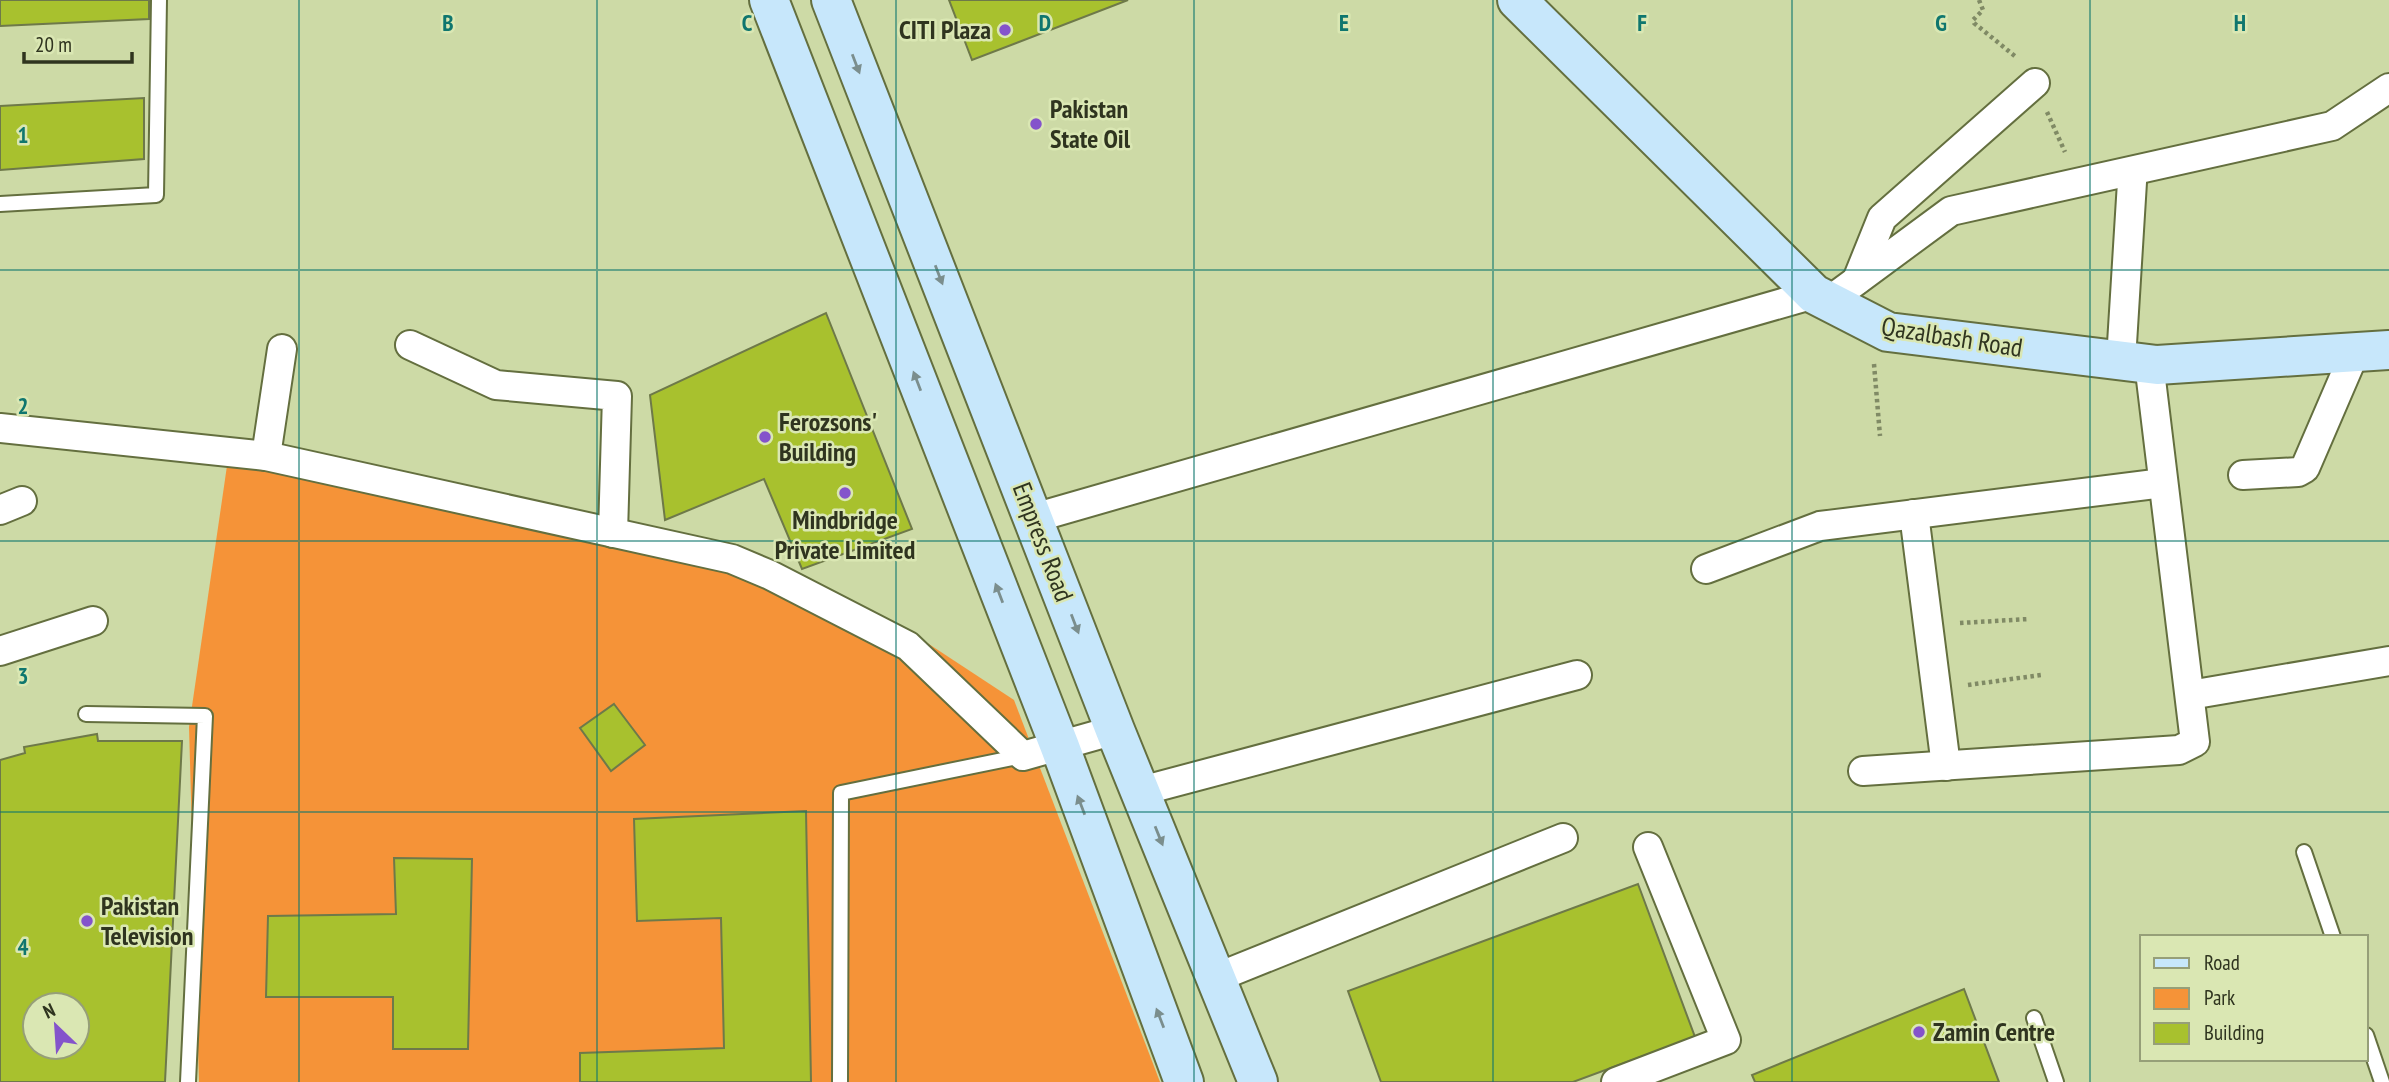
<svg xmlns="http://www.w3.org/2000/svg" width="2389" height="1082" font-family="'PT Sans Narrow',sans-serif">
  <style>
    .green { fill: #f59338 }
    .building { fill: #a8c12e; stroke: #6e7949; stroke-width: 2; fill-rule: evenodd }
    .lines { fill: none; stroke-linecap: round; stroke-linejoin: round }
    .lane-casing { stroke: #646f3f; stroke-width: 18 }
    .street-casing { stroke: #646f3f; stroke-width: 32 }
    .secondary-casing { stroke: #646f3f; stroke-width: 42 }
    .path { stroke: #808a65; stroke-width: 4.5; stroke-dasharray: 3.5 3.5; stroke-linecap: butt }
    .lane { stroke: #fff; stroke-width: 14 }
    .street { stroke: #fff; stroke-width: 28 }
    .secondary { stroke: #c7e7fb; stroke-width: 38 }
    .oneway { fill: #7b8e8d }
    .grid { fill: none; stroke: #0f766e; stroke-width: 2; stroke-opacity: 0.55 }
    .poi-dot { fill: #8453cb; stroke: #dae7b3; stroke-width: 2.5 }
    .labels { text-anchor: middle; stroke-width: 5; stroke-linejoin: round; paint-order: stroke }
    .poi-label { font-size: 26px; font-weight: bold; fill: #2f341f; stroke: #dae7b3; text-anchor: start }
    .street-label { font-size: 26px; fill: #2f341f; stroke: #dae7b3 }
    .grid-label { font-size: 23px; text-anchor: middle; font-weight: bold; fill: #0f766e; stroke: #dae7b3; stroke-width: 5; stroke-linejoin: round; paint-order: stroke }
  </style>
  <rect width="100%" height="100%" fill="#cddaa6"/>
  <path class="green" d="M229,452L732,559L906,629L1014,700L1160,1082H199L189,727Z"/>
  <g class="building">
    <path d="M0,0H149V19L0,26Z"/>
    <path d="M949,0H1128L972,60Z"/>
    <path d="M144,98V159L0,170V106Z"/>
    <path d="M826,313L912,529L802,569L764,479L665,520L650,395Z"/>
    <path d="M614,704L645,745L611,771L580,728Z"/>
    <path d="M97,734L98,741H182L165,1082H0V760L25,753L24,747ZM35,1005H77V1047H35Z"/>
    <path d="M806,811L811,1082H580V1053L724,1048L721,918L637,921L634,819Z"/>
    <path d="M394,858L472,859L468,1049H393V997H266L268,916L396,914Z"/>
    <path d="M1638,884L1695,1037L1573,1082H1381L1348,991Z"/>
    <path d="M1964,989L1999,1082H1755L1752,1075Z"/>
  </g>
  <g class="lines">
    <g class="lane-casing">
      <g id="lane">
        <path d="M0,204L156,195L159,0"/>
        <path d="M86,714L205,716L188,1082"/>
        <path d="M2304,852L2333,937"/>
        <path d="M2034,1018L2056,1082"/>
        <path d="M2366,1035L2382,1082"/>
        <path d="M840,1082L841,793L1022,756"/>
      </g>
    </g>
    <g class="street-casing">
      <g id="street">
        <path d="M1857,280L1882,218L2035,83"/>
        <path d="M1829,301L1951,211L2332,126L2389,88"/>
        <path d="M410,345L496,385L617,396L613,533"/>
        <path d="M2121,360L2132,182"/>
        <path d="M0,428L266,456L732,559L770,575L908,646L1023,756L1115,730"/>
        <path d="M266,456L282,349"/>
        <path d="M2243,475L2298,472L2305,468L2355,352"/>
        <path d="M0,510L22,501"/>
        <path d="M1914,514L1946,766"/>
        <path d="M1034,518L1814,294"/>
        <path d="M1706,569L1820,526L2163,483"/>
        <path d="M0,651L93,621"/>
        <path d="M2190,695L2389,661"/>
        <path d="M1863,771L2179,750L2195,742L2149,363"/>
        <path d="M1141,791L1577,675"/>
        <path d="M1218,977L1563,838"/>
        <path d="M1616,1082L1726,1040L1648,847"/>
      </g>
    </g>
    <g class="secondary-casing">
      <g id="secondary">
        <path d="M769,0L1060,747L1184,1082"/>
        <path d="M831,0L1115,730L1258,1082"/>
        <path d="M1517,0L1814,294L1888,332L2157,365L2389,350"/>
      </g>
    </g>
    <g class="path">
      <path d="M1979,0L1983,10L1973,20L1974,23L2016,57"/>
      <path d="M2047,112L2065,152"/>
      <path d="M1874,364L1880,436"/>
      <path d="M1960,623L2029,619"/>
      <path d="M1968,685L2041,675"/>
    </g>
    <use href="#lane" class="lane"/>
    <use href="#street" class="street"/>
    <use href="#secondary" class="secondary"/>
  </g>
  <defs><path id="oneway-solid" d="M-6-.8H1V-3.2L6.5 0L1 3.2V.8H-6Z" transform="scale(1.75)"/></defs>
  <g class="oneway">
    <use href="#oneway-solid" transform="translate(856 64) rotate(69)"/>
    <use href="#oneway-solid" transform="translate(939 275) rotate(69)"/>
    <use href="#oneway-solid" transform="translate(917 381) rotate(-111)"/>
    <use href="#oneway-solid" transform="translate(999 593) rotate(-111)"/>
    <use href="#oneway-solid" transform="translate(1075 624) rotate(69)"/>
    <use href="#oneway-solid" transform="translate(1081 805) rotate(-111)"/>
    <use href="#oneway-solid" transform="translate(1159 836) rotate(68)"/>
    <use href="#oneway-solid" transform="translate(1160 1018) rotate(-111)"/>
  </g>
  <path class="grid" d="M299,0V1082M597,0V1082M896,0V1082M1194,0V1082M1493,0V1082M1792,0V1082M2090,0V1082M0,270H2389M0,541H2389M0,812H2389"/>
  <g class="poi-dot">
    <circle cx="1005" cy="30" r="7"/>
    <circle cx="1036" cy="124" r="7"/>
    <circle cx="765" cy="437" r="7"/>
    <circle cx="845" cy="493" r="7"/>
    <circle cx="87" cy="921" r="7"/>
    <circle cx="1919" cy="1032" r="7"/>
  </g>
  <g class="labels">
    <g class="poi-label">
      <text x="991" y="39" text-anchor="end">CITI Plaza</text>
      <text x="1050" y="118">Pakistan<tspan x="1050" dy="30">State Oil</tspan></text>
      <text x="779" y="431">Ferozsons'<tspan x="779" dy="30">Building</tspan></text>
      <text x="845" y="529" text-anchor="middle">Mindbridge<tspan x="845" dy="30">Private Limited</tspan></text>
      <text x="101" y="915">Pakistan<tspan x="101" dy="30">Television</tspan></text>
      <text x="1933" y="1041">Zamin Centre</text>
    </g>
    <g class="street-label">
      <text transform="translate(1952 337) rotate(9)" y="9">Qazalbash Road</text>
      <text transform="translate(1043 542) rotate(69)" y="9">Empress Road</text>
    </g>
  </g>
  <g class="grid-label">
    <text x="448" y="31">B</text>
    <text x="747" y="31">C</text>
    <text x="1045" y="31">D</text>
    <text x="1344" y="31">E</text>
    <text x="1642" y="31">F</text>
    <text x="1941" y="31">G</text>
    <text x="2240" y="31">H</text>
    <text x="23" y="143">1</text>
    <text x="23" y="414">2</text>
    <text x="23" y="684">3</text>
    <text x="23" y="955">4</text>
  </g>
  <rect x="2140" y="935" width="228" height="126" fill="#dae7b3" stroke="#969f78" stroke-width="2"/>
  <rect x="2154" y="958" width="35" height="10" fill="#c7e7fb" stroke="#969f78" stroke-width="2"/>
  <text x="2204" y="970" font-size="21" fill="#2f341f">Road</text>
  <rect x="2154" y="988" width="35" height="21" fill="#f59338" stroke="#969f78" stroke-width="2"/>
  <text x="2204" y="1005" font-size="21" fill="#2f341f">Park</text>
  <rect x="2154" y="1023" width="35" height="21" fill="#a8c12e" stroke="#969f78" stroke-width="2"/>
  <text x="2204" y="1040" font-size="21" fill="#2f341f">Building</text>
  <g transform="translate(56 1026) rotate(335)"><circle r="33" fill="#dae7b3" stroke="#969f78" stroke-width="2"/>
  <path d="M0-5L12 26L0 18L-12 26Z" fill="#8453cb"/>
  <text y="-10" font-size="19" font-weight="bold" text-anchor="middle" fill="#2f341f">N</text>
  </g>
  <path d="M24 52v10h108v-10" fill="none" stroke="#2f341f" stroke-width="3.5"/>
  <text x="35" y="52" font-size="21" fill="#2f341f" stroke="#dae7b3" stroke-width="5" paint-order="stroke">20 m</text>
</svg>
